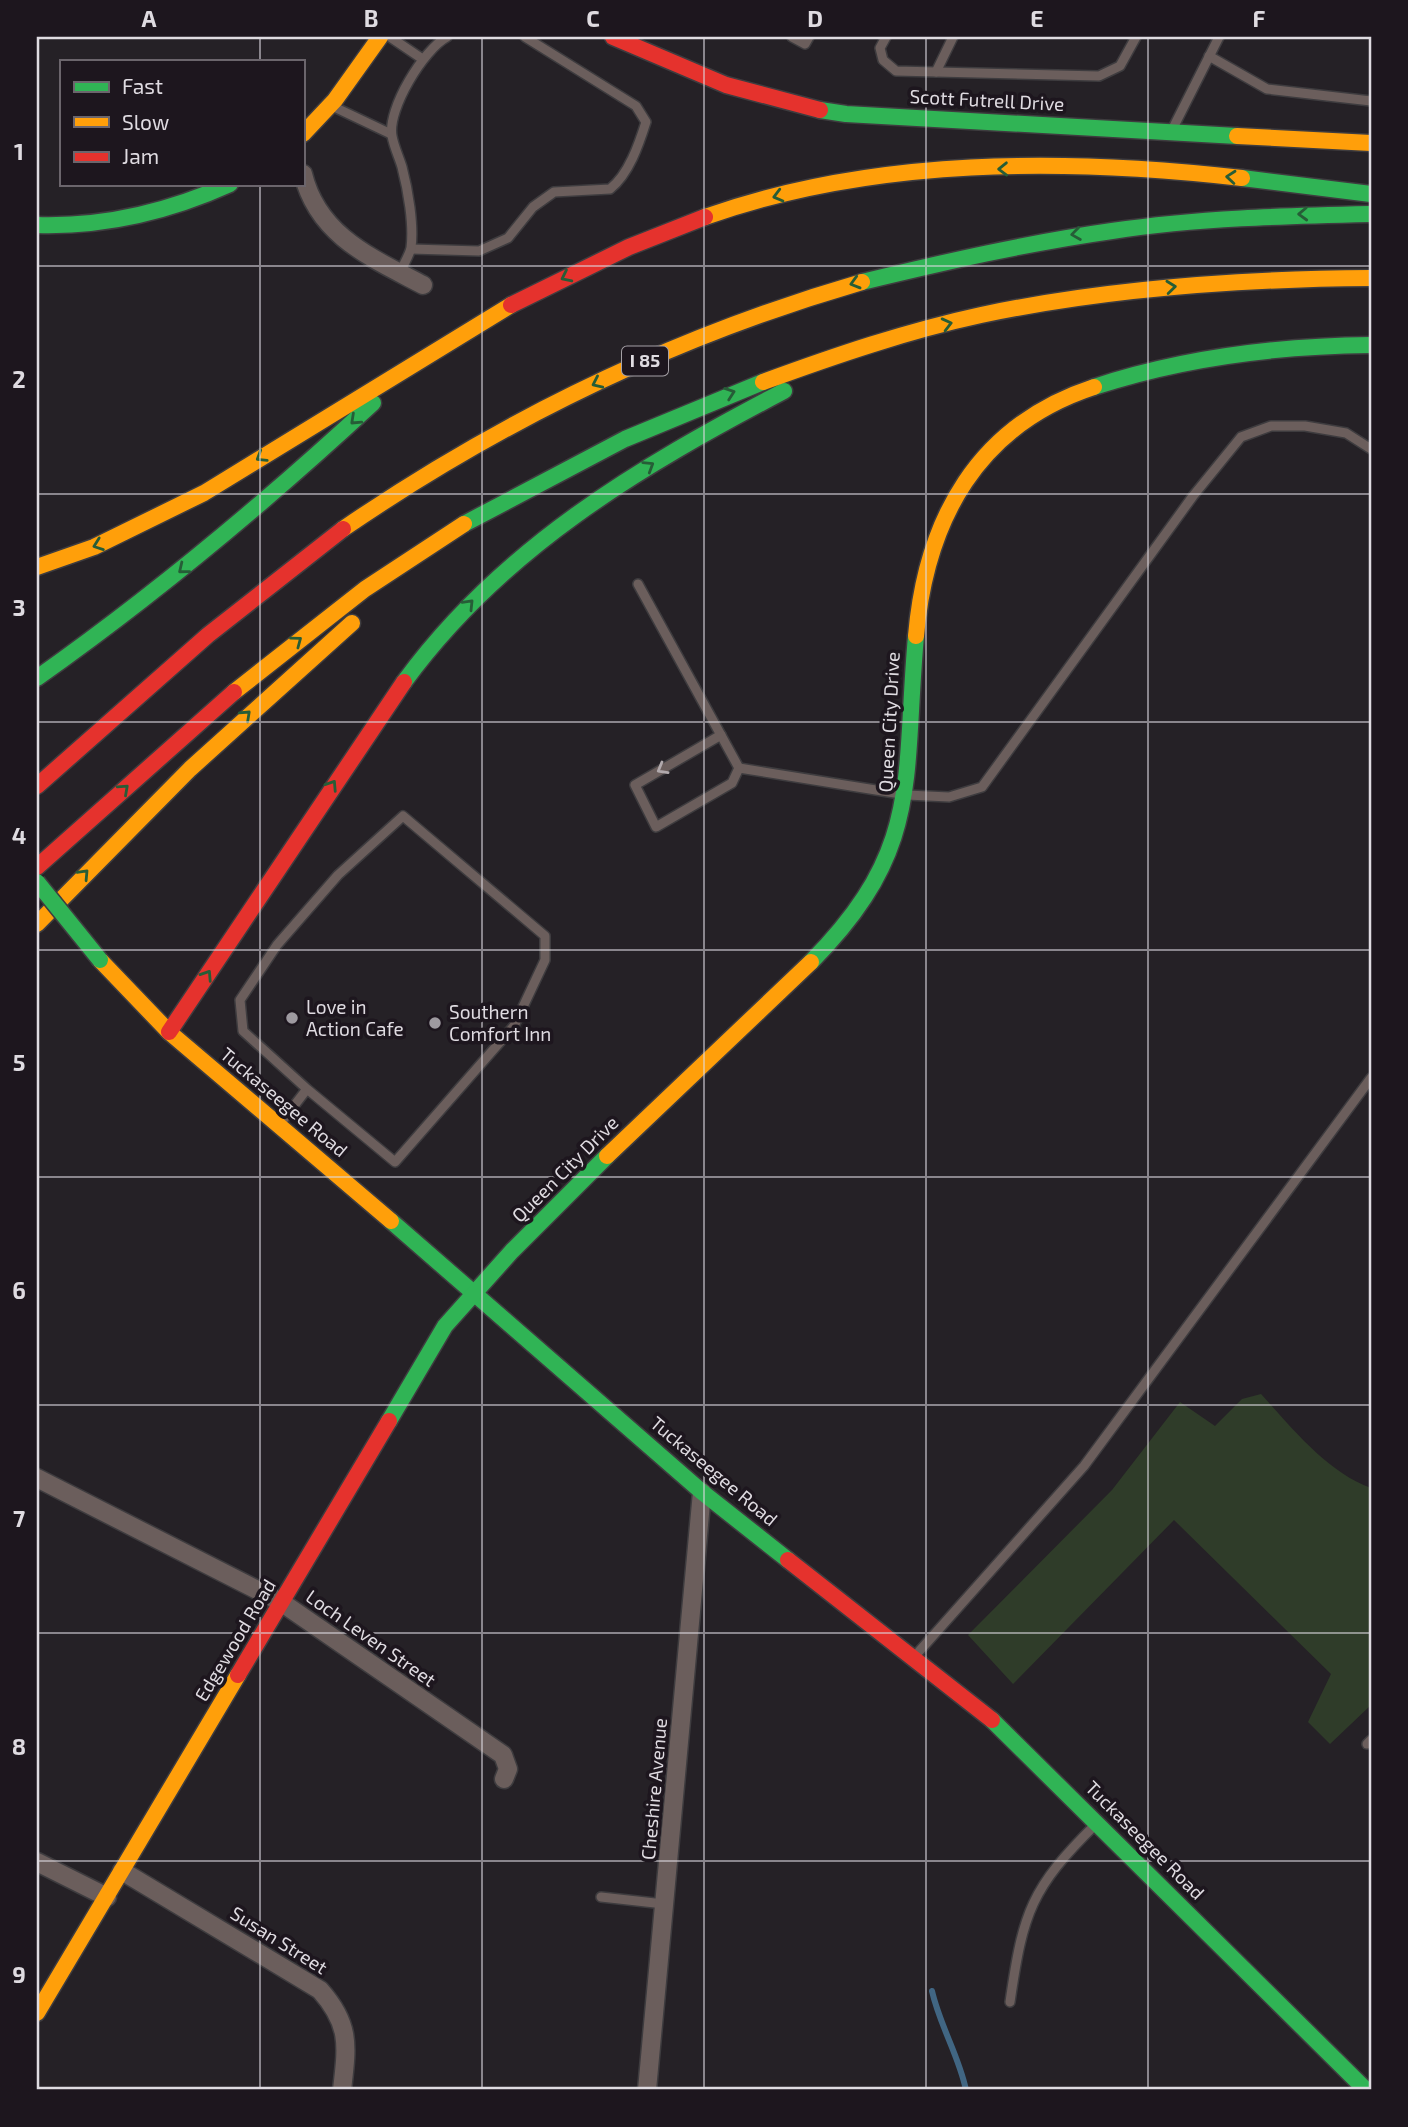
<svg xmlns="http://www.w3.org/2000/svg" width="1408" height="2127" font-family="'Exo 2',sans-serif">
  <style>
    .green { fill: #2f3c29 }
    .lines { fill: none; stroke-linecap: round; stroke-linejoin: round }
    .stream { stroke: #416683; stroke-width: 6 }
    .lane-casing { stroke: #3e3c3f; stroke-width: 12 }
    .street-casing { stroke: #3e3c3f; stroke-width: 21 }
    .fast-casing { stroke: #3e3c3f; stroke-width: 19 }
    .slow-casing { stroke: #3e3c3f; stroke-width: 19 }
    .jam-casing { stroke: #3e3c3f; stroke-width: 19 }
    .lane { stroke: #6b5e5c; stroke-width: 9 }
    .street { stroke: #6b5e5c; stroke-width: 18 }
    .fast { stroke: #30b455; stroke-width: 16 }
    .slow { stroke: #ff9f0a; stroke-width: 16 }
    .jam { stroke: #e5322d; stroke-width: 16 }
    .fast-bridge-casing { stroke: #3e3c3f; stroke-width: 19; stroke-linecap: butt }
    .fast-bridge { stroke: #30b455; stroke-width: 16 }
    .oneway { stroke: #265d37 }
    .oneway2 { stroke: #b1a9ac }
    .grid { fill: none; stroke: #dfdbe1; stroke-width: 2; stroke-opacity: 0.55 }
    .poi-dot { fill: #9e9aa0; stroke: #1d161e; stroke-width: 2.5 }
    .labels { text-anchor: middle; stroke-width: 7; stroke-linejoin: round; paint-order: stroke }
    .shield { fill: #1d161e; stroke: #a5a0a6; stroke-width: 2 }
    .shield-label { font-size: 18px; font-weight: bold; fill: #dfdbe1 }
    .street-label { font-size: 19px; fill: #dfdbe1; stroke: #1d161e }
    .poi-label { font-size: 19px; fill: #dfdbe1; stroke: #1d161e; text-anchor: start }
    .neatline { fill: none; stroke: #dfdbe1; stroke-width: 2.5 }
    .grid-label { font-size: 23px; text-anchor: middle; font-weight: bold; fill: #dfdbe1 }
  </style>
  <rect width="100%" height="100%" fill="#252126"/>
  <path class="green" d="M1261,1394C1292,1428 1327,1472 1371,1488V1705L1330,1744L1308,1722L1331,1674L1174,1520L1013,1684L968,1635L1112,1490L1180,1402L1215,1426L1242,1399Z"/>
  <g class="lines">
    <path class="stream" d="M932,1991C940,2026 959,2056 966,2090"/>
    <g class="lane-casing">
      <g id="lane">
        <path d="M390,37L421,58"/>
        <path d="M792,37L805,44L809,37"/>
        <path d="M886,37L880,48L883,60L896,71L1099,76L1120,66L1136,37"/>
        <path d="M1209,56L1267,89L1371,101"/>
        <path d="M936,72L953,37"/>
        <path d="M332,106L391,134"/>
        <path d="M1172,130L1219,37"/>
        <path d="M411,249L479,251L508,238L533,207L554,192L610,189C629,174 639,144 646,122L636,106L525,37"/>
        <path d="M400,273C403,265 409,256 411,248C414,224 408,190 402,167C399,157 394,147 392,136C387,109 424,49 447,37"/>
        <path d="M638,584L739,768L907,795L949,797L982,787L1193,496L1241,437L1271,426H1305L1346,433L1371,449"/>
        <path d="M721,735L635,785L656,827L732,783L739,768"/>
        <path d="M280,1124L307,1089L395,1162L514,1026L545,960V936L403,816L338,875L277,945L240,1000L243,1031L307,1089"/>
        <path d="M915,1656L1084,1466L1371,1078"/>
        <path d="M1367,1744L1371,1740"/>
        <path d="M601,1897L664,1904"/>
        <path d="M1010,2002C1023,1912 1031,1888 1096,1824"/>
      </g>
    </g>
    <g class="street-casing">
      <g id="street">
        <path d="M303,174C318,236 372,258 423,285"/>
        <path d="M37,1478L281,1602L503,1755L508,1769L504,1779"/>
        <path d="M37,1862L107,1897"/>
        <path d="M122,1871L320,1990C351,2025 347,2046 342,2090"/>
        <path d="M647,2090L702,1492"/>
      </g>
    </g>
    <g class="fast-casing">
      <g id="fast">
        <path d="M820,110L846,114L1237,136"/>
        <path d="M1242,178L1371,194"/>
        <path d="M37,225C105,227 168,212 230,184"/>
        <path d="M862,282C945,262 1027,243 1112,231C1198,218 1284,216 1371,214"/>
        <path d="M1094,387C1182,358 1279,346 1371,345"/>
        <path d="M464,524L625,439L763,382"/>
        <path d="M37,678C156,594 266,502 373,403"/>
        <path d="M404,682C502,548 639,467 784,391"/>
        <path d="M811,962C923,849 903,780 916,636"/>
        <path d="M391,1221L702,1492L788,1560"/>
        <path d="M389,1421L445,1326L512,1251L607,1156"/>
        <path d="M992,1720L1366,2090"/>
      </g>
    </g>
    <g class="slow-casing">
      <g id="slow">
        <path d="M303,134L335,100L380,37"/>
        <path d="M1237,136L1371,143"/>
        <path d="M705,217C874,157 1066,158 1242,178"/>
        <path d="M763,382C834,356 907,331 981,315C1109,288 1240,279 1371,278"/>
        <path d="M343,529C502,420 676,336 862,282"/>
        <path d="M37,567L94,547L204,493L511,305"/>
        <path d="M916,636C926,519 978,425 1094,387"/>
        <path d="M234,692L365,589L464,524"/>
        <path d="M37,924L190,769L352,623"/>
        <path d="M100,960L169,1032L391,1221"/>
        <path d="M607,1156L811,962"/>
        <path d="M37,2013L238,1675"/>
      </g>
    </g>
    <g class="jam-casing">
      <g id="jam">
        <path d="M613,37L726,85L820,110"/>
        <path d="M511,305L629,247L705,217"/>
        <path d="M37,786L208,635L343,529"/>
        <path d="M37,867L234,692"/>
        <path d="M169,1032L404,682"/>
        <path d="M788,1560L992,1720"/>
        <path d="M238,1675L389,1421"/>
      </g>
    </g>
    <use href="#lane" class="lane"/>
    <use href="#street" class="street"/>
    <use href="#fast" class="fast"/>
    <use href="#slow" class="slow"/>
    <use href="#jam" class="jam"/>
    <g class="fast-bridge-casing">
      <path id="fast-bridge" d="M37,882L100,960"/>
    </g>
    <use href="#fast-bridge" class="fast-bridge"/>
  </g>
  <defs><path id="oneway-chevron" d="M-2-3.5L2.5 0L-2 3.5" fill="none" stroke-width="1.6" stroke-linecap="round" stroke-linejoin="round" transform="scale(1.75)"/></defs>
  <g class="oneway">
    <use href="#oneway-chevron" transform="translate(1003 169) rotate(179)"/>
    <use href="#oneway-chevron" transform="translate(1231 177) rotate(-175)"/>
    <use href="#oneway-chevron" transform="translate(778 196) rotate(165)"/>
    <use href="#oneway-chevron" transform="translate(1303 214) rotate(178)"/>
    <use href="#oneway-chevron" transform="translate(1076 234) rotate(172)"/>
    <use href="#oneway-chevron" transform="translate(566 277) rotate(154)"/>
    <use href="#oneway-chevron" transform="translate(855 283) rotate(164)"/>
    <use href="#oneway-chevron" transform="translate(1171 287) rotate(-6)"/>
    <use href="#oneway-chevron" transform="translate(947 324) rotate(-14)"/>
    <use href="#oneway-chevron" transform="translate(597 383) rotate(155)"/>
    <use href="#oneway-chevron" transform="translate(730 393) rotate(-19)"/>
    <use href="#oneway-chevron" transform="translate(355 420) rotate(137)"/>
    <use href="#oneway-chevron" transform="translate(261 457) rotate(148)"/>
    <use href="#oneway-chevron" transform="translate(649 466) rotate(-32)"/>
    <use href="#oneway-chevron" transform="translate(98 545) rotate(160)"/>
    <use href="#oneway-chevron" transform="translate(183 569) rotate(141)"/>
    <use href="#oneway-chevron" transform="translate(469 604) rotate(-46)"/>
    <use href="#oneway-chevron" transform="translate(297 641) rotate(-37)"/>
    <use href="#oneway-chevron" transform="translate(246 715) rotate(-43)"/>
    <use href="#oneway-chevron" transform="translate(332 785) rotate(-57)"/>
    <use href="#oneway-chevron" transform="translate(124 789) rotate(-42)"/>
    <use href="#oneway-chevron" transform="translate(84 874) rotate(-47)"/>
    <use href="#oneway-chevron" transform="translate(207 975) rotate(-57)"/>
  </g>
  <use class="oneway2" href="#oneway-chevron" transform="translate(662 769) rotate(150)"/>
  <path class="grid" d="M260,37V61M482,37V2090M704,37V2090M926,37V2090M1148,37V2090M260,184V2090M37,266H1371M37,494H1371M37,722H1371M37,950H1371M37,1177H1371M37,1405H1371M37,1633H1371M37,1861H1371"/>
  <g class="poi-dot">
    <circle cx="292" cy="1018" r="7"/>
    <circle cx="435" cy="1023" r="7"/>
  </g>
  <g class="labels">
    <rect class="shield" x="622" y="346.5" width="46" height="29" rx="5"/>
    <g class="shield-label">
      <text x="645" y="367">I 85</text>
    </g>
    <g class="street-label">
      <text transform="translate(987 100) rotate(3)" y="7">Scott Futrell Drive</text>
      <text transform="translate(889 722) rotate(-87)" y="7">Queen City Drive</text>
      <text transform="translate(284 1102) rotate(40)" y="7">Tuckaseegee Road</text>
      <text transform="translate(565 1169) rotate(-45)" y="7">Queen City Drive</text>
      <text transform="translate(714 1471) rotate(40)" y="7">Tuckaseegee Road</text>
      <text transform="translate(371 1638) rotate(35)" y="7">Loch Leven Street</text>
      <text transform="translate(235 1640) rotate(-59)" y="7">Edgewood Road</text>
      <text transform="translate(654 1789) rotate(-85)" y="7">Cheshire Avenue</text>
      <text transform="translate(1145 1840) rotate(45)" y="7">Tuckaseegee Road</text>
      <text transform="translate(279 1940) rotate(32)" y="7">Susan Street</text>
    </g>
    <g class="poi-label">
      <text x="306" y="1014">Love in<tspan x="306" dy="22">Action Cafe</tspan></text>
      <text x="449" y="1019">Southern<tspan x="449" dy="22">Comfort Inn</tspan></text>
    </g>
  </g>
  <rect width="1408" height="2127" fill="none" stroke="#1d161e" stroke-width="77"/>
  <rect x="60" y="60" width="245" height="126" fill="#1d161e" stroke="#6b656c" stroke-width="2"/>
  <rect x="74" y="82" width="35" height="10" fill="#30b455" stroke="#6b656c" stroke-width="2"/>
  <text x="122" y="94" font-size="21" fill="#dfdbe1">Fast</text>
  <rect x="74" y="117" width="35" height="10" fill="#ff9f0a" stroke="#6b656c" stroke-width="2"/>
  <text x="122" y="130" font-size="21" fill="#dfdbe1">Slow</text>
  <rect x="74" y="152" width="35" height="10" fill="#e5322d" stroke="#6b656c" stroke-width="2"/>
  <text x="122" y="164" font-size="21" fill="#dfdbe1">Jam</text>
  <rect x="38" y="38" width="1332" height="2050" class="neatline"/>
  <g class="grid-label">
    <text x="149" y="27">A</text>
    <text x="371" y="27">B</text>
    <text x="593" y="27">C</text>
    <text x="815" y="27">D</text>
    <text x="1037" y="27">E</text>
    <text x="1259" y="27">F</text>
    <text x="19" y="160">1</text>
    <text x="19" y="388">2</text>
    <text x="19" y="616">3</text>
    <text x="19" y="844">4</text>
    <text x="19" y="1071">5</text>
    <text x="19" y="1299">6</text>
    <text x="19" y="1527">7</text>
    <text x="19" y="1755">8</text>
    <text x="19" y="1983">9</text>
  </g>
</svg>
